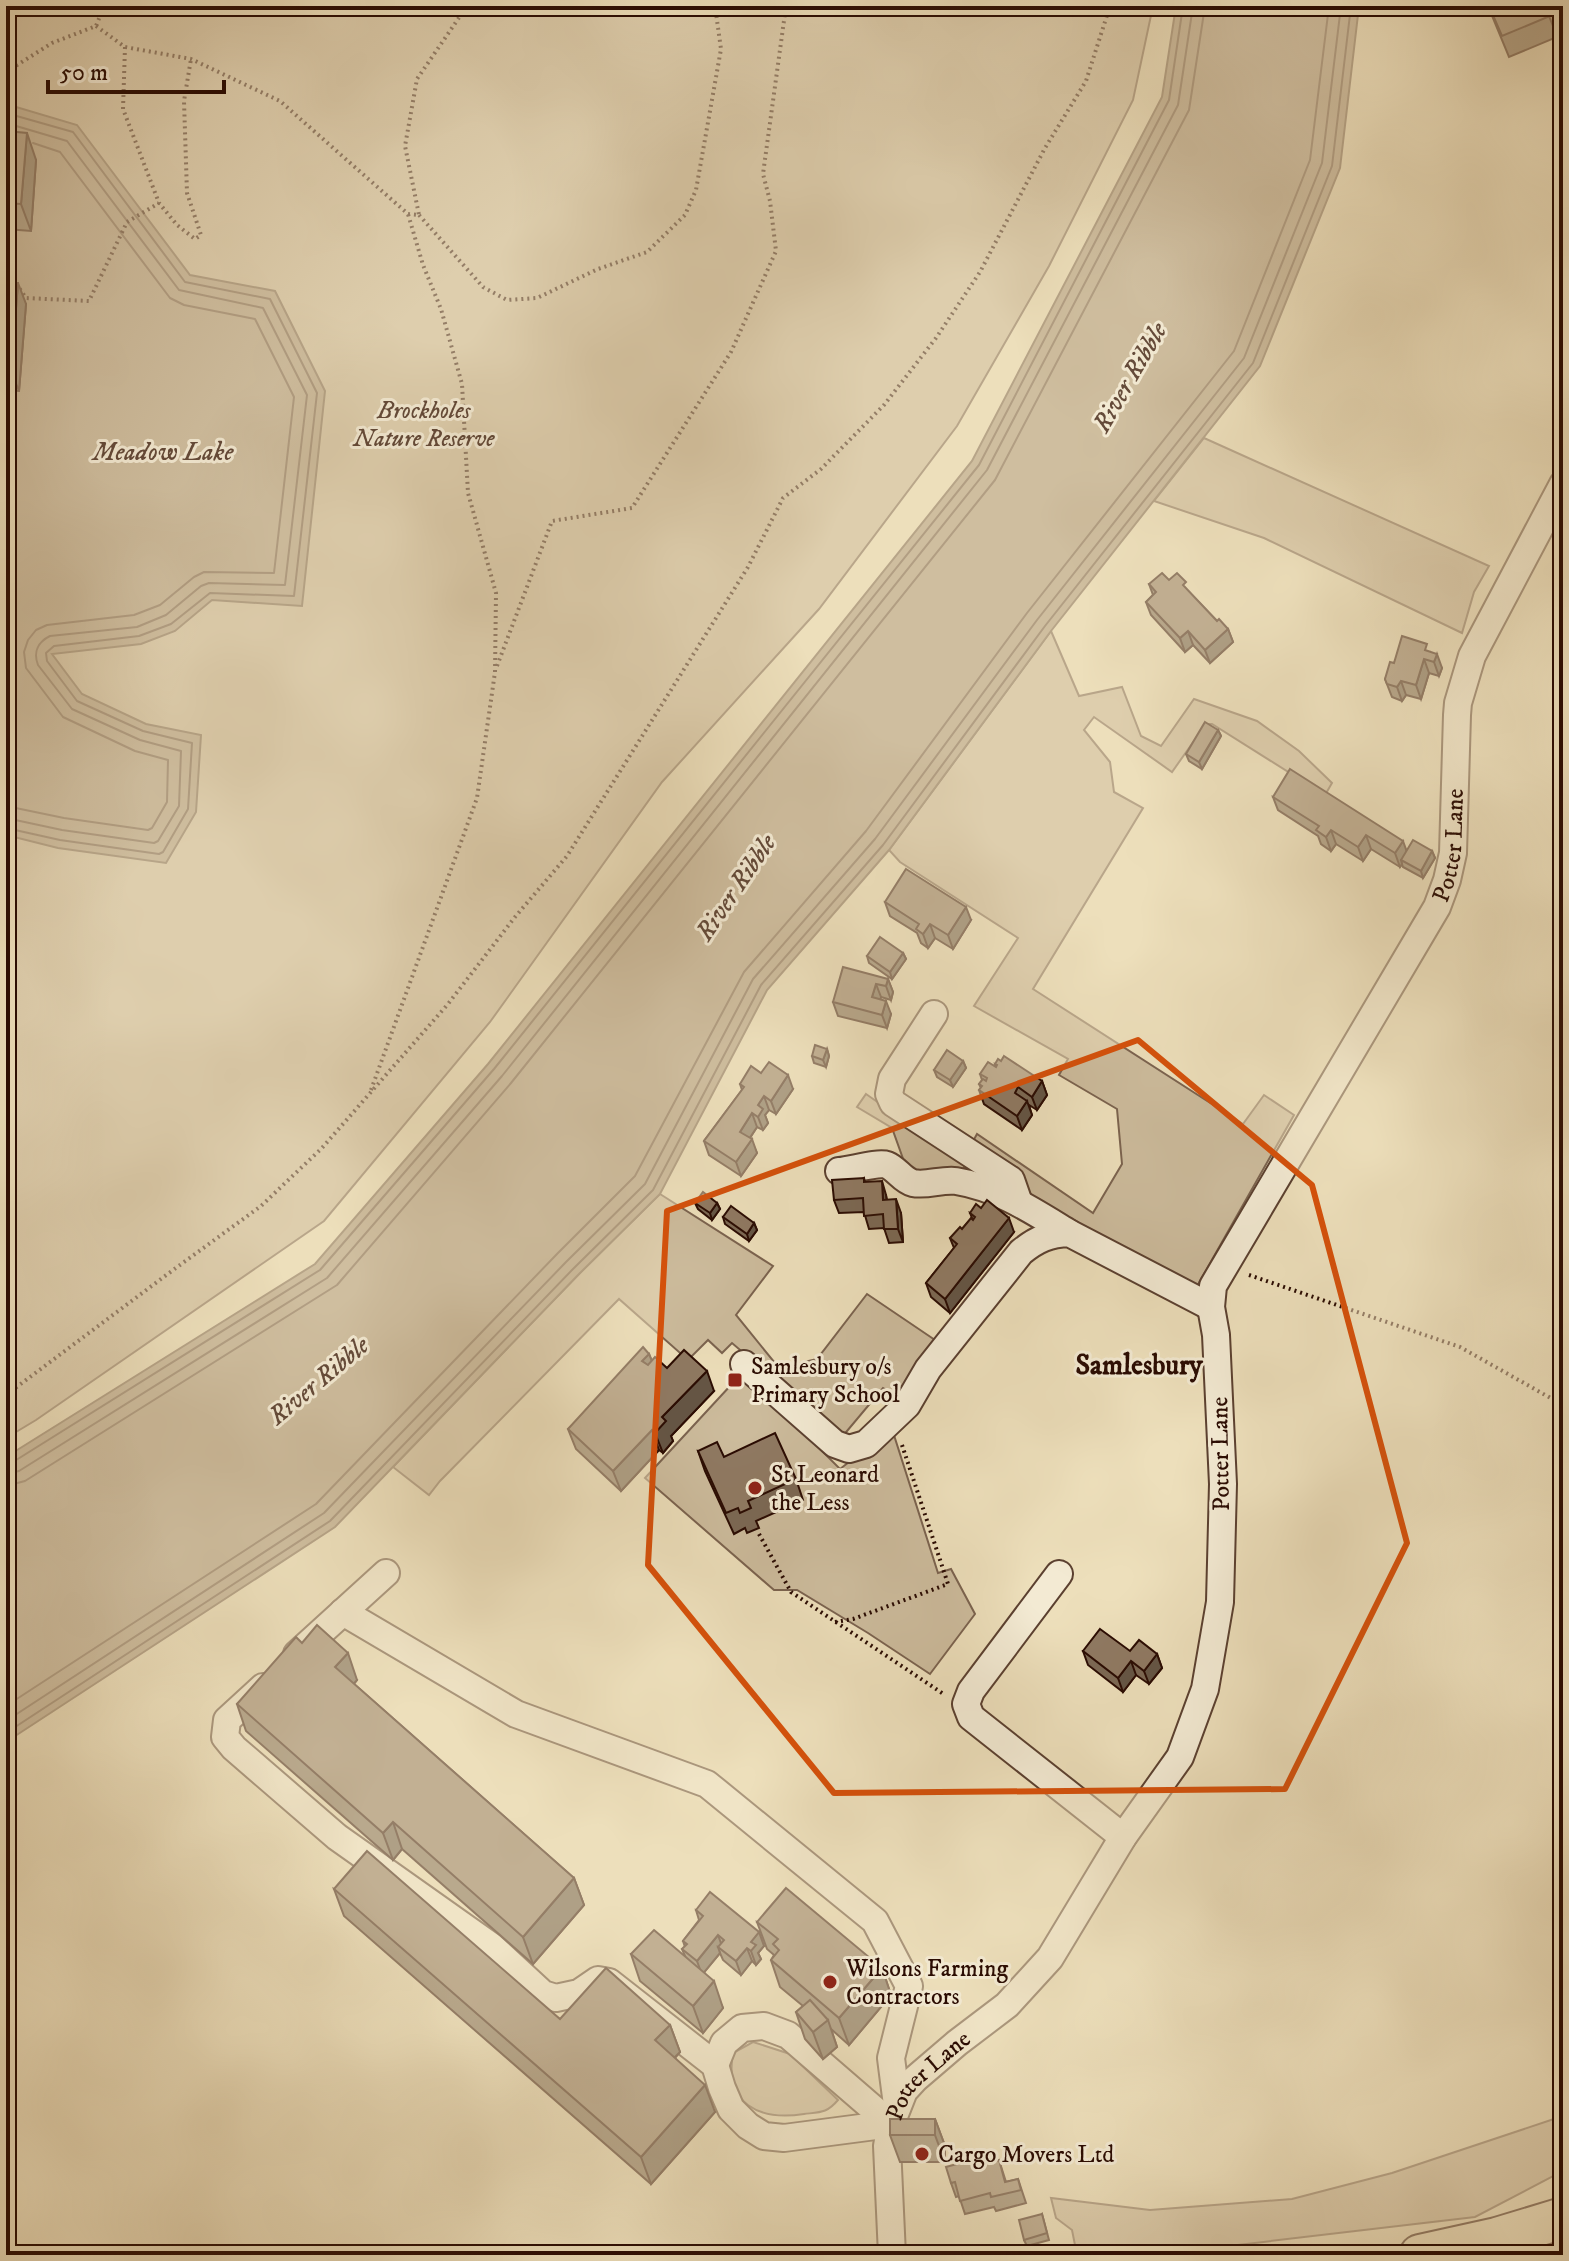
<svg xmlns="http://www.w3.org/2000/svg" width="1569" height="2261" font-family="'IM FELL DW Pica',serif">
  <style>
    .green { fill: #ccbb9c; stroke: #7b634f; stroke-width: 2 }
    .water { fill: #ab977c; stroke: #775f4b; stroke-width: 2 }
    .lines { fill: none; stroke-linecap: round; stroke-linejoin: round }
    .shore { stroke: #6a513f; stroke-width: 2 }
    .minor-casing { stroke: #5b4030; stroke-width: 30 }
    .highway-casing { stroke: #2a0b02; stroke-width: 44 }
    .path { stroke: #2a0b02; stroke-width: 4; stroke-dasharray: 2 4; stroke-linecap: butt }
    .minor { stroke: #f3ead3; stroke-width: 26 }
    .highway { stroke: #eddfbb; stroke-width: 40 }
    .wall { fill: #7b6854; stroke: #2a0b02; stroke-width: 2 }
    .shaded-wall { fill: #645545; stroke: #2a0b02; stroke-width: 2 }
    .building { fill: #8f7962; stroke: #2a0b02; stroke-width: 2 }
    .marked { fill: none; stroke: #d5510b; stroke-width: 6; stroke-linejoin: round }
    .poi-dot { fill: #8f2418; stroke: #f3ead3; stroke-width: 3 }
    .labels { text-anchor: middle; stroke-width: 6; stroke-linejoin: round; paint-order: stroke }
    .park-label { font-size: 24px; font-style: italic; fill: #634938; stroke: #f3ead3 }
    .street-label { font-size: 24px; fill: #2a0b02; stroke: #f3ead3 }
    .poi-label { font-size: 24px; fill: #2a0b02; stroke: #f3ead3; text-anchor: start }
    .water-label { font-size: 26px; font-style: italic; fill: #644a39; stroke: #f3ead3 }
    .quarter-label { font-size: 28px; font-weight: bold; fill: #2a0b02; stroke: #f3ead3 }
  </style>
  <rect width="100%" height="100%" fill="#eddfbb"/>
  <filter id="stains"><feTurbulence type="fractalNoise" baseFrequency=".0025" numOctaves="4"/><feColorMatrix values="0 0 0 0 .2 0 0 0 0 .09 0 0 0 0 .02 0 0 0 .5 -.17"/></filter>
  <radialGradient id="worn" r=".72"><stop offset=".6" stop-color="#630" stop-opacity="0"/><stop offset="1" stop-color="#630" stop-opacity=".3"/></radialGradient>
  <g class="green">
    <path d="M6,6H1153L1133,100L1049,266L957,426L819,609L662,782L490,1022L324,1221L36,1420L6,1438Z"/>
    <path d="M1204,438L1489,566L1474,592L1462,633L1264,538L1154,501Z"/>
    <path d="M1051,631L1079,696L1122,687L1141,736L1161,746L1194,699L1257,721L1299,751L1332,783L1325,795L1212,724H1206L1172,772L1094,717L1084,730L1110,762L1114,792L1143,808L1033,989L1243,1124L1264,1095L1294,1115L1196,1288L1028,1195L972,1143L977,1134L1093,1213L1122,1164L1117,1109L1059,1075L1068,1059L974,1006L1018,938L900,862L889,850Z"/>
    <path d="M866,1094L966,1164L961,1173H911L906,1167L892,1128L857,1107Z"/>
    <path d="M660,1194L773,1266L736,1315L779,1368L817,1359L867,1294L935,1340L902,1399L883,1388L842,1437L732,1343L722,1353L708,1340L688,1360L619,1299L440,1481L429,1495L393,1467L579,1274Z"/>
    <path d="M743,1372L840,1469L892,1429L938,1573L951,1569L975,1614L930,1674L868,1633L797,1590H774L645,1478Z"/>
    <path d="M753,2042L790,2054L838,2100C827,2113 821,2112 804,2114C759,2121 724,2104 733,2053Z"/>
    <path d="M1563,2116V2171L1475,2217L1152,2255H1077L1072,2230L1056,2218L1051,2198L1150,2210L1292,2199L1392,2173Z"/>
  </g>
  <g class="water">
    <path d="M1176,6H1359L1340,168L1260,366L1051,631L889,850L767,990L660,1194L579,1274L335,1527L6,1742V1457L315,1264L488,1064L972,461L1162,97Z"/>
    <path d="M6,104L77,125L190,275L275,291L325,391L302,606L212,600L175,631L141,644L52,654L82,694L146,724L201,735L196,812L166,863L58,848L6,835Z"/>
  </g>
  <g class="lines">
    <g class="shore">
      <path d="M6,113L73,132L185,282L270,299L317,393L294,596L210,593L171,624L139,636L54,646L46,653L47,661L77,701L143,731L192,743L188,809L163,852L159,854L60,840L6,828"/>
      <path d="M6,123L67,141L179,290L263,308L307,395L285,585L209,583L201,586L166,615L137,627L50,636C38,642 33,652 38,665L72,709L140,740L181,751L179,806L158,841L154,843L62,830L6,818"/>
      <path d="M6,806L64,818L148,830L152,828L167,802L168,760L135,751L63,717L26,668L24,652L28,640L36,630L47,625L134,615L160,605L194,577L204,572L274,573L294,397L255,319L184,305L170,298L60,152L33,143"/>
      <path d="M6,1464L13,1462L320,1270L494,1069L979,465L1169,100L1183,6"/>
      <path d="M6,1474L19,1471L327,1278L502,1076L987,470L1178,105L1193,6"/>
      <path d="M6,1486L25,1481L337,1285L511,1083L995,480L1189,110L1205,6"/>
      <path d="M6,1706L316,1504L557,1254L635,1176L744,972L866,831L1027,613L1234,351L1310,160L1329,6"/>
      <path d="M6,1721L324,1513L566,1262L645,1184L753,979L875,839L1037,620L1244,358L1322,163L1341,6"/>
      <path d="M6,1733L330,1521L573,1269L653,1190L761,985L883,845L1045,626L1253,363L1332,166L1351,6"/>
    </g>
    <g class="minor-casing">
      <g id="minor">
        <path d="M934,1014L892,1079L889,1094L893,1103L1011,1180L1019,1203"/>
        <path d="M839,1171C851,1170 878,1162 887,1165C897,1169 902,1180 913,1183C927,1186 942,1179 956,1181C999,1188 1033,1211 1069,1233"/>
        <path d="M744,1364L835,1444L849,1449L866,1444L907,1405L928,1369L1021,1252C1037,1239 1049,1234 1069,1233L1211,1307"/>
        <path d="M1059,1574L971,1691L966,1704L971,1717L1123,1837"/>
        <path d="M343,1612L516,1714L707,1784L875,1921L909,1986L891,2058L897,2105"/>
        <path d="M297,1654L386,1573"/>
        <path d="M263,1687L227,1720L225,1737L234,1748L337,1837L491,1946L543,1994L556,1998L579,1993L598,1980L609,1982L715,2065L722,2088L731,2109L748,2126L764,2136L784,2138L891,2124"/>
        <path d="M715,2065L724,2043L742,2028L764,2026L788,2035L891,2124"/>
        <path id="s1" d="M892,2255L887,2146L891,2124L904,2091L915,2079L957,2043L1007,2005L1050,1958L1123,1837L1180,1757L1205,1689L1220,1602L1223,1484L1216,1335L1211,1307L1213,1286L1437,907L1447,880L1453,853L1457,715L1458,703L1472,656L1563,484"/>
      </g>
    </g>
    <g class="highway-casing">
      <path id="highway" d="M1420,2255L1497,2238L1563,2218"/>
    </g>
    <g class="path">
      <path d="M96,26L125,47L191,59L280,101L408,214L419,215L405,146L417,79L467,6"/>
      <path d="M125,47L123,109L159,203L177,225L195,239L201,235L187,193L184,101L191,59"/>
      <path d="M6,72L52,43L96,26L104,6"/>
      <path d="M419,215L483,287L507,300L537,298L598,269L647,252L685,215L696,190L721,49L715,6"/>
      <path d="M6,269L26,298L89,301L127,222L159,203"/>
      <path d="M497,666L552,521L632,508L731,352L776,251L770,201L763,174L786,6"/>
      <path d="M371,1090L477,798L495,672L496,593L468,493L462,384L441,309L423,265L408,214"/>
      <path d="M1249,1275L1460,1347L1563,1405"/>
      <path d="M6,1395L169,1273L261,1206L322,1148L448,1004L515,917L567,856L748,567L783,498L821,469L884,405L936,338L980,272L1045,148L1086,81L1110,6"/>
      <path d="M759,1534L791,1592L945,1695"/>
      <path d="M835,1622L853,1619L948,1584L902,1445"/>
    </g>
    <use href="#minor" class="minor"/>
    <use href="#highway" class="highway"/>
  </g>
  <g class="wall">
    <path d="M1488,6H1563V30L1556,33L1557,37L1509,57Z"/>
    <path d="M6,131L36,160L31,231L6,229Z"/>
    <path d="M6,283L26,304L19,391L6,390Z"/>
    <path d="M1169,580L1189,592L1217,621L1228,629L1233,642L1210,663L1193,645L1185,652L1151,615L1146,602L1153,595L1149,584Z"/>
    <path d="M1430,652L1442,668L1439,676L1429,673L1421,699L1406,695L1402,701L1392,697L1385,679L1394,663Z"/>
    <path d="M1218,730L1221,736L1202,769L1189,761L1186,754Z"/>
    <path d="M1273,797L1407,850L1432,851L1435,858L1423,878L1403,867L1402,864L1400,867L1371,849L1363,861L1336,844L1331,851L1321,844L1318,836L1278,810Z"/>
    <path d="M885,902L971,920L953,949L935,938L928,948L921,943L917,933L890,916Z"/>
    <path d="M903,953L906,959L892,979L869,963L867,956Z"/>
    <path d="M888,979L893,992L891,1000L881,997L880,999L891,1014L887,1028L838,1016L833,1002Z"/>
    <path d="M827,1049L829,1056L826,1067L814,1063L812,1056Z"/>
    <path d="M963,1061L966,1068L953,1087L937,1077L934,1070Z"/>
    <path d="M995,1064L1042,1081L1047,1095L1037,1110L1029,1105L1032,1115L1022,1130L984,1104L979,1090L981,1088L979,1084L982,1080L980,1074L996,1067Z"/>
    <path d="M761,1073L793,1089L776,1114L769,1110L765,1115L768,1123L763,1130L757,1127L750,1138L757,1153L741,1176L709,1155L704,1141L742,1090L740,1084Z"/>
    <path d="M864,1178L865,1182L886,1195L887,1200L901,1213L903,1242L889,1243L884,1228L869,1229L864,1212L839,1213L834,1200Z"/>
    <path d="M695,1203H717L720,1209L712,1220L698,1209Z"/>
    <path d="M970,1213L1014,1232L950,1313L931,1297L926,1283L954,1248L950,1238L962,1229L972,1218Z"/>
    <path d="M723,1217L754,1223L757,1230L749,1241L725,1224Z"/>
    <path d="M649,1354L652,1361L714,1391L671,1436L673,1441L663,1453L659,1450L621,1491L576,1449L568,1429Z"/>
    <path d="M698,1451L724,1457L796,1479L803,1500L756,1521L759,1528L747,1533L745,1528L734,1534L705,1471Z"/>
    <path d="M302,1643L357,1680L354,1684L574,1878L584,1905L533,1964L402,1849L393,1860L246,1731L237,1704Z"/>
    <path d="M1083,1651H1130L1157,1654L1162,1668L1149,1684L1136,1675L1123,1692L1088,1665Z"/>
    <path d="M334,1889L560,2019L670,2025L680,2052L675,2058L715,2112L651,2184L344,1916Z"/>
    <path d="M696,1910L759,1932L764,1946L758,1953L761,1959L756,1965L752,1961L741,1975L723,1960L720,1953L704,1972L723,2008L703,2033L640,1981L631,1954L685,1956L682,1949L685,1947L683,1941L699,1920Z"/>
    <path d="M757,1922L882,1968L891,1995L849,2045L831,2029L837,2047L823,2059L805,2039L796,2012L803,2006L780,1987L771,1960L774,1955L767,1949Z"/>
    <path d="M935,2119L945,2146V2162H900L890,2135Z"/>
    <path d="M999,2160L1006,2182L1018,2179L1026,2203L996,2211L994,2207L965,2214L959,2196L956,2197L951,2183L988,2163Z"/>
    <path d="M1042,2214L1049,2240L1027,2246L1024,2240Z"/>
  </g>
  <g class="shaded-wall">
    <path d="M27,133L36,160L31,231L21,204Z"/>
    <path d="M18,283L26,304L19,391L11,371Z"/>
    <path d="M1228,629L1233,642L1210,663L1205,650Z"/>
    <path d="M1188,631L1193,645L1185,652L1180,638Z"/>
    <path d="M1437,654L1442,668L1439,676L1434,662Z"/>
    <path d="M1424,659L1429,673L1421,699L1416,685Z"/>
    <path d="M1401,681L1406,695L1402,701L1397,687Z"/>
    <path d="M1218,730L1221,736L1202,769L1199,762Z"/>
    <path d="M1331,830L1336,844L1331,851L1326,837Z"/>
    <path d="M1366,835L1371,849L1363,861L1358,847Z"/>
    <path d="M1403,841L1408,855L1401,860L1402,864L1400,867L1395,853Z"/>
    <path d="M1432,851L1435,858L1423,878L1421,871Z"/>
    <path d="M966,907L971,920L953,949L948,935Z"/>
    <path d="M930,924L935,938L928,948L923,934Z"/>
    <path d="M903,953L906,959L892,979L890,972Z"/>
    <path d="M888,979L893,992L891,1000L886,986Z"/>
    <path d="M876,984L881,997L877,1011L872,997Z"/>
    <path d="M886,1001L891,1014L887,1028L882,1015Z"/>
    <path d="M827,1049L829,1056L826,1067L823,1060Z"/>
    <path d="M963,1061L966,1068L953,1087L950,1080Z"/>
    <path d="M788,1075L793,1089L776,1114L771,1101Z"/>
    <path d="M1042,1081L1047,1095L1037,1110L1032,1097Z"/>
    <path d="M764,1096L769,1110L765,1115L768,1123L763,1130L758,1117V1105Z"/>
    <path d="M1027,1101L1032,1115L1022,1130L1017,1116Z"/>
    <path d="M752,1113L757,1127L745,1145L740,1132Z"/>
    <path d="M752,1139L757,1153L741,1176L736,1162Z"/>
    <path d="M882,1181L886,1195L888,1214L883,1200Z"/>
    <path d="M896,1199L901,1213L903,1242L898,1229Z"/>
    <path d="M717,1203L720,1209L712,1220L710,1213Z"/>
    <path d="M1009,1218L1014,1232L950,1313L945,1299Z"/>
    <path d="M754,1223L757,1230L749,1241L747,1234Z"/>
    <path d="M649,1354L657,1374L642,1361Z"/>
    <path d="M707,1371L714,1391L671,1436L673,1441L663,1453L655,1433L662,1417Z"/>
    <path d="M652,1430L659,1450L621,1491L613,1471Z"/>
    <path d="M348,1653L357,1680L345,1694L335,1667Z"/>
    <path d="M1157,1654L1162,1668L1149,1684L1144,1671Z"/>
    <path d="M1131,1661L1136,1675L1123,1692L1118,1678Z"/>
    <path d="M393,1822L402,1849L393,1860L383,1833Z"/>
    <path d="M574,1878L584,1905L533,1964L523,1937Z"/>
    <path d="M759,1932L764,1946L758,1953L761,1959L756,1965L751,1951V1942Z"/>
    <path d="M718,1935L723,1949L718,1947L720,1953L702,1975L697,1961Z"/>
    <path d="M747,1948L752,1961L741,1975L736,1961Z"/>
    <path d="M882,1968L891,1995L849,2045L839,2018Z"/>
    <path d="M714,1981L723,2008L703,2033L693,2006Z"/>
    <path d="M828,2020L837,2047L823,2059L813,2032Z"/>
    <path d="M670,2025L680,2052L665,2067L655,2040Z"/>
    <path d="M705,2085L715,2112L651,2184L641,2157Z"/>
    <path d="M935,2119L945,2146V2162L935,2135Z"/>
  </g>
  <g class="building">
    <path d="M1489,6H1545L1550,16L1502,36Z"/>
    <path d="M1545,6H1563V22L1553,26Z"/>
    <path d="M6,131L27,133L21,204L6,203Z"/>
    <path d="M6,283H18L11,371L6,370Z"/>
    <path d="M1162,573L1169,580L1177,573L1186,582L1183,585L1217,621L1219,619L1228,629L1205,650L1188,631L1180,638L1146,602L1156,592L1149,584Z"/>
    <path d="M1402,636L1427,644L1425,650L1437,654L1434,662L1424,659L1416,685L1401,681L1397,687L1387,684L1385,679L1390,662L1394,663Z"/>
    <path d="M1205,722L1218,730L1199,762L1186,754Z"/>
    <path d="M1290,769L1403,841L1395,853L1366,835L1358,847L1331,830L1326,837L1316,830L1319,826L1273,797Z"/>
    <path d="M1413,840L1432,851L1421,871L1401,860Z"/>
    <path d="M906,869L966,907L948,935L930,924L923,934L916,929L919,924L885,902Z"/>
    <path d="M880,937L903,953L890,972L867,956Z"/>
    <path d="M843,967L888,979L886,986L876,984L872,997L886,1001L882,1015L833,1002Z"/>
    <path d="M815,1045L827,1049L823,1060L812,1056Z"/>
    <path d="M947,1050L963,1061L950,1080L934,1070Z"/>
    <path d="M1004,1056L1042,1081L1032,1097L1018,1087L1015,1093L1027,1101L1017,1116L979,1090L982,1086L979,1084L983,1079L986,1081L987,1078L980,1074L988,1062L996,1067L997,1065L995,1064L998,1059L1001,1061Z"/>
    <path d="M769,1062L788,1075L771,1101L764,1096L758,1105L763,1109L758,1117L752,1113L740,1132L752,1139L736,1162L704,1141L744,1087L740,1084L751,1066L761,1073Z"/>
    <path d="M864,1178V1182L882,1181L883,1200L896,1199L898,1229H884L883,1214L864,1216L863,1198L834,1200L832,1180Z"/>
    <path d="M703,1192L717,1203L710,1213L695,1203Z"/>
    <path d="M987,1200L1009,1218L945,1299L926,1283L957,1244L950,1238L960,1227L962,1229L971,1218L973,1220L975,1217L970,1213L976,1204L981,1208Z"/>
    <path d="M731,1206L754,1223L747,1234L723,1217Z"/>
    <path d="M643,1347L649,1354L642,1361L648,1365L655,1357L667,1368L684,1350L707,1371L662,1417L666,1421L655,1433L652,1430L613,1471L568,1429Z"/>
    <path d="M775,1433L796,1479L748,1501L751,1508L740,1513L738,1508L726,1513L698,1451L717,1442L724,1457Z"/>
    <path d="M317,1625L348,1653L335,1667L574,1878L523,1937L393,1822L383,1833L237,1704L296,1637L302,1643Z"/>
    <path d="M1100,1629L1130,1651L1139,1640L1157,1654L1144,1671L1131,1661L1118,1678L1083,1651Z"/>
    <path d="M367,1851L560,2019L606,1968L670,2025L655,2040L705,2085L641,2157L334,1889Z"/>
    <path d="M786,1888L882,1968L839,2018L771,1960L779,1950L773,1944L778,1939L757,1922Z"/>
    <path d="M710,1892L759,1932L751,1942L756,1945L751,1951L747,1948L736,1961L718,1947L724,1940L718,1935L697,1961L682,1949L687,1944L683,1941L703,1916L696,1910Z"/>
    <path d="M654,1930L714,1981L693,2006L631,1954Z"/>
    <path d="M810,2000L828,2020L813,2032L796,2012Z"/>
    <rect x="890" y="2119" width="45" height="16"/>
    <path d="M986,2156L988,2163L999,2160L1005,2182L1018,2179L1021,2190L991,2197L990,2193L960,2201L955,2182L951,2183L946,2167Z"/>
    <path d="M1042,2214L1047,2233L1024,2240L1019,2220Z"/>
  </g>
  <path d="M0 0H1569V2261H0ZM1138,1040L1312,1185L1407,1543L1285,1789L834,1793L648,1565L667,1211Z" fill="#eddfbb" fill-opacity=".55" fill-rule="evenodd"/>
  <path class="marked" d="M1138,1040L1312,1185L1407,1543L1285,1789L834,1793L648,1565L667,1211Z"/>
  <g class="poi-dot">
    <rect x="727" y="1372" width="16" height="16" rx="4"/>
    <circle cx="755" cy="1488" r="8"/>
    <circle cx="830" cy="1982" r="8"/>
    <circle cx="922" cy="2154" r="8"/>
  </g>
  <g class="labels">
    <g class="park-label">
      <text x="424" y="418">Brockholes<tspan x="424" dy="28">Nature Reserve</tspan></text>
    </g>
    <g class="street-label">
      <text dy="8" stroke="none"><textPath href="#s1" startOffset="1586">Potter Lane</textPath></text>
      <text transform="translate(1220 1454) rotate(-91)" y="8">Potter Lane</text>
      <text dy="8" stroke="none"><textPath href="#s1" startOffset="194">Potter Lane</textPath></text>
    </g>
    <g class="poi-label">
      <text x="751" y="1374">Samlesbury o/s<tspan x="751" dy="28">Primary School</tspan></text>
      <text x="771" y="1482">St Leonard<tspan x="771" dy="28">the Less</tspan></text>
      <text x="846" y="1976">Wilsons Farming<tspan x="846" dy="28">Contractors</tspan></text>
      <text x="938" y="2162">Cargo Movers Ltd</text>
    </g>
    <g class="water-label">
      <text transform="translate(1129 377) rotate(-60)" y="9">River Ribble</text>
      <text x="163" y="460">Meadow Lake</text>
      <text transform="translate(735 887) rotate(-56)" y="9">River Ribble</text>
      <text transform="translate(318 1380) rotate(-40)" y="9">River Ribble</text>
    </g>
    <g class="quarter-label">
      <text x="1139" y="1374">Samlesbury</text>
    </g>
  </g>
  <rect width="1569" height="2261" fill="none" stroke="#eddfbb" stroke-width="32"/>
  <rect x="8" y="8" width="1553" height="2245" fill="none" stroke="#2a0b02" stroke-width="4"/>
  <rect x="16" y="16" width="1537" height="2229" fill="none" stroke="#2a0b02" stroke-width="2"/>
  <path d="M48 80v12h176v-12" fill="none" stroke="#2a0b02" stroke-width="4"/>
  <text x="60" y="80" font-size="24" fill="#2a0b02" stroke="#f3ead3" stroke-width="6" paint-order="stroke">50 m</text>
  <rect width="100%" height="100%" filter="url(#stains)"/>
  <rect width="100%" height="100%" fill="url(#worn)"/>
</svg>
